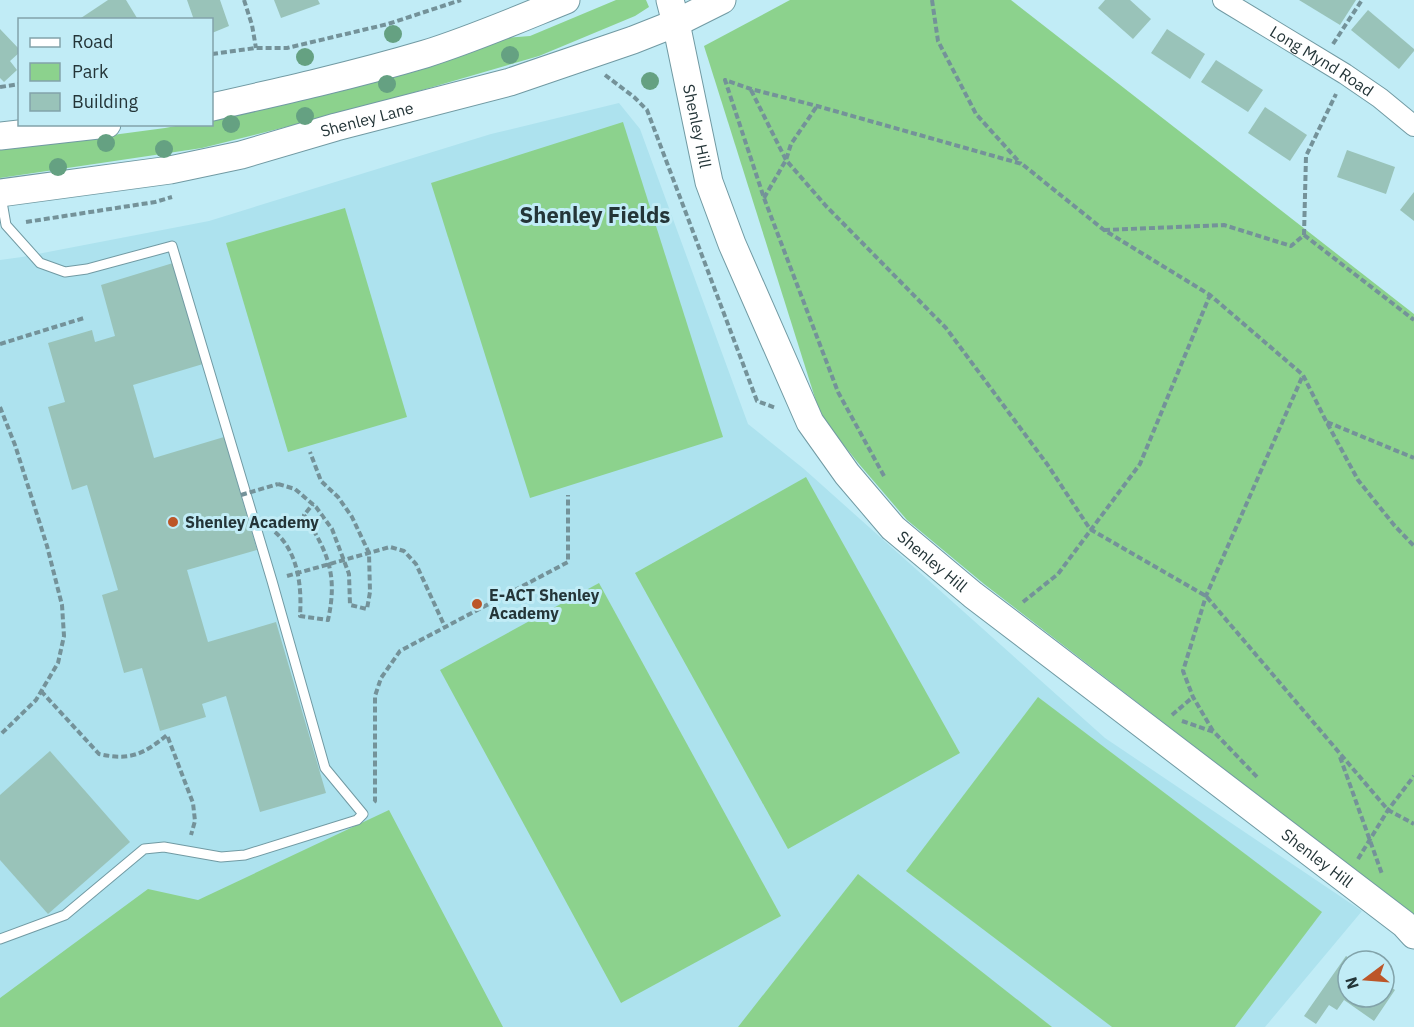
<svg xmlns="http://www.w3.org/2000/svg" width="1414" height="1027" font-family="'IBM Plex Sans',sans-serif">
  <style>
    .built { fill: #ade2ee }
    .green { fill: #8cd28d }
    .building { fill: #99c3b9 }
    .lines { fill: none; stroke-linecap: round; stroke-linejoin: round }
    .lane-casing { stroke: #719aa3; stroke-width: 11 }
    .street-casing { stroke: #719aa3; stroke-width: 22 }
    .secondary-casing { stroke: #719aa3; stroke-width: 29 }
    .path { stroke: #749299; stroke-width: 4; stroke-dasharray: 6 3; stroke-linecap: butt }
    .lane { stroke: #fff; stroke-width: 9 }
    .street { stroke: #fff; stroke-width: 20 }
    .secondary { stroke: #fff; stroke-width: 27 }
    .path-bridge { stroke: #749299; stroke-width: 4; stroke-dasharray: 6 3; stroke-linecap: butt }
    .tree { fill: #65a182 }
    .poi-dot { fill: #bc5628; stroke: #c1ecf6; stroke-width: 2 }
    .labels { text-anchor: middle; stroke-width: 6; stroke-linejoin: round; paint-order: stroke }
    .street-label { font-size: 16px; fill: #243538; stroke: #c1ecf6 }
    .poi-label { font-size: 16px; font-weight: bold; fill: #243538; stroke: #c1ecf6; text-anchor: start }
    .district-label { font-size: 22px; font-weight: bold; fill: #243538; stroke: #c1ecf6 }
  </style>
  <rect width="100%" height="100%" fill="#c1ecf6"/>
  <path class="built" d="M619,103L640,129L748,424L804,469L1105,738L1362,911L1265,1027H0V260L22,257L209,221L491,134Z"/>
  <g class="green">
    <path d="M616,0H646L649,7L635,16L539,56L357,109L202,148L0,178V150L165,128L181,125L212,124V117L490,39L530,36Z"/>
    <path d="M790,0H1011L1414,314V916L984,584L907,520L859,464L821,417L704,46Z"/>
    <path d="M623,122L723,437L530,498L431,183Z"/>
    <path d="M345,208L407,417L288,452L226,243Z"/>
    <path d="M806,477L960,753L788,849L635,573Z"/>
    <path d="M599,583L781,916L621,1003L440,670Z"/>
    <path d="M1038,697L1322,912L1235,1027H1112L906,871Z"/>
    <path d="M389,810L503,1027H0V998L148,889L198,900Z"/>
    <path d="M858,874L1052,1027H738Z"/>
  </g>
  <g class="building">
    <path d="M108,0H126L137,18L135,20H78Z"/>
    <path d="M187,0H220L229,26L212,33V20H194Z"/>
    <path d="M274,0H318L320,4L281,18Z"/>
    <path d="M1105,0H1130L1151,19L1133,39L1098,8Z"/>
    <path d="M1299,0H1356L1340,25Z"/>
    <path d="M1368,10L1414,49V51L1399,69L1351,30Z"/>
    <path d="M0,29L20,50V52L10,61L17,70L4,82L0,78Z"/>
    <path d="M1167,29L1205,54L1190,79L1151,53Z"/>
    <path d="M1216,60L1263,90L1248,112L1201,82Z"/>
    <path d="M1265,107L1307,135L1290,161L1248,133Z"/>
    <path d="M1347,150L1395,167L1386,194L1337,177Z"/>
    <path d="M1414,192V221L1400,210Z"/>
    <path d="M173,263L203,364L133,385L154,458L224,437L257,550L187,570L208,642L276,622L326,793L260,812L226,696L202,704L206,717L160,731L142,668L124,673L102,595L118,590L87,485L72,490L48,407L65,402L48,343L92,330L95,342L115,336L101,285Z"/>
    <path d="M50,751L130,842L48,914L0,860V795Z"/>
    <path d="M1346,956L1354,961H1348V997H1384V982L1395,990L1374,1021L1344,1000L1337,1010L1329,1005L1316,1024L1304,1016Z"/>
  </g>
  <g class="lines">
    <g class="lane-casing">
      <path id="lane" d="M0,939L65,915L144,849L164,847L221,857L245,855L357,820L363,814L325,768L272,581L172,246L87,269L65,272L40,263L6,225L1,196"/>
    </g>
    <g class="street-casing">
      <g id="street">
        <path id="s1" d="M1223,0L1345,74L1380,98L1414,126"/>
      </g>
    </g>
    <g class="secondary-casing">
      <g id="secondary">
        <path id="s2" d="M670,0L676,23L709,182L732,244L810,422L847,474L893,528L973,595L1404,924L1414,935"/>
        <path d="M212,107C283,91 354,75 425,54C473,39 519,19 566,0"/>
        <path d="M0,136L107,124"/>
        <path id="s3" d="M0,193L170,170L241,155L336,127L510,82L633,40L676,23L722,0"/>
      </g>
    </g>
    <g class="path">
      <path d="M244,0L252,25L256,48"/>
      <path d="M932,0L938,41L976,114L1021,164"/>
      <path d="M1333,44L1362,0"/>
      <path d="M212,54L256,48H287L388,24L461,0"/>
      <path d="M605,75L634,97L647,110L757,401L776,408"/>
      <path d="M0,87L20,84"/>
      <path d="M751,90L786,160L826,206L946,328L1047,464L1090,529L1206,596L1388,810L1414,824"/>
      <path d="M764,198L786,160L791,144L817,106"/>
      <path d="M26,222L155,202L172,197"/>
      <path d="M1104,230L1224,225L1291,246L1304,235"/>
      <path d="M1304,235L1306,156L1336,94"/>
      <path d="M1304,235L1414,320"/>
      <path d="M0,344L84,318"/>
      <path d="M0,407L15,445L47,546L62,605L64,636L58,663L36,700L0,735"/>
      <path d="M1327,422L1414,458"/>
      <path d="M884,476L838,392L764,198L725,80L751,89L817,106L1022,164L1104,230L1210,295L1303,375L1326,421L1358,480L1394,525L1414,546"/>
      <path d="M278,484L295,489L316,507L332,529L349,574L350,605L367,609L370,592L369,553L352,517L338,497L321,481L310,452"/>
      <path d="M275,532C298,552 302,586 300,616L328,620C338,575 328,552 304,515L313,504"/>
      <path d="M287,576L390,547L404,551L416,564L445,627"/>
      <path d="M1023,602L1058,574L1140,464L1210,295"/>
      <path d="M41,691L99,754C130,761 144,754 167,735L193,803L195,821L191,835"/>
      <path d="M1172,715L1193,697"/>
      <path d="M1182,721L1214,732L1258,778"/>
      <path d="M1213,731L1193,697L1183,671L1206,596L1303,375"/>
      <path d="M1340,757L1382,874"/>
      <path d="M374,802L375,801V696L381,678L400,651L568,562V495"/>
      <path d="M1358,859L1388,810L1414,776"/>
    </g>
    <use href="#lane" class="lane"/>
    <use href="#street" class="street"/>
    <use href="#secondary" class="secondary"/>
    <path class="path-bridge" d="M241,495L278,484"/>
  </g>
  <g class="tree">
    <circle cx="393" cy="34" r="9"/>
    <circle cx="510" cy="55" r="9"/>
    <circle cx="305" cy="57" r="9"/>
    <circle cx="650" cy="81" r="9"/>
    <circle cx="387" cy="84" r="9"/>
    <circle cx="305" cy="116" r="9"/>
    <circle cx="231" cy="124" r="9"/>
    <circle cx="106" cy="143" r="9"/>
    <circle cx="164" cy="149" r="9"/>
    <circle cx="58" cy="167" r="9"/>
  </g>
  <g class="poi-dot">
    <circle cx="173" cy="522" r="6"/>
    <circle cx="477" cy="604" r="6"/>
  </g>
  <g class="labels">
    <g class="street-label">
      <text dy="6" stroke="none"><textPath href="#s1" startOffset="116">Long Mynd Road</textPath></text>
      <text dy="6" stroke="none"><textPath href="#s3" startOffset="375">Shenley Lane</textPath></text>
      <text dy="6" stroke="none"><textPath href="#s2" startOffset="129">Shenley Hill</textPath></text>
      <text dy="6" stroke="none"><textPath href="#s2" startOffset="633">Shenley Hill</textPath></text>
      <text dy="6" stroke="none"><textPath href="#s2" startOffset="1119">Shenley Hill</textPath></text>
    </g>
    <g class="poi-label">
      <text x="185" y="528">Shenley Academy</text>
      <text x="489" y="601">E-ACT Shenley<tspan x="489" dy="18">Academy</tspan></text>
    </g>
    <g class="district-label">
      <text x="595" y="223">Shenley Fields</text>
    </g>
  </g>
  <rect x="18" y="18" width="195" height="108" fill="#c1ecf6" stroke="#82a3aa" stroke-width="1.5"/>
  <rect x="30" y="38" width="30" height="9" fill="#ffffff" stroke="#82a3aa" stroke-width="1.5"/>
  <text x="72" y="48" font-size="18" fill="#243538">Road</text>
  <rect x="30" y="63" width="30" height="18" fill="#8cd28d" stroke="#82a3aa" stroke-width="1.5"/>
  <text x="72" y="78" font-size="18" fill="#243538">Park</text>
  <rect x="30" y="93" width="30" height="18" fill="#99c3b9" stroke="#82a3aa" stroke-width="1.5"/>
  <text x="72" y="108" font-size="18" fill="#243538">Building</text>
  <g transform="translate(1366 979) rotate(254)"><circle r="28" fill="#c1ecf6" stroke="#82a3aa" stroke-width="1.5"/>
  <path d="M0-4.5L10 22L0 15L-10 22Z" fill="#bc5628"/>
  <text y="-9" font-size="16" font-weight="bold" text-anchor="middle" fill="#243538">N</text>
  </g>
</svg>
